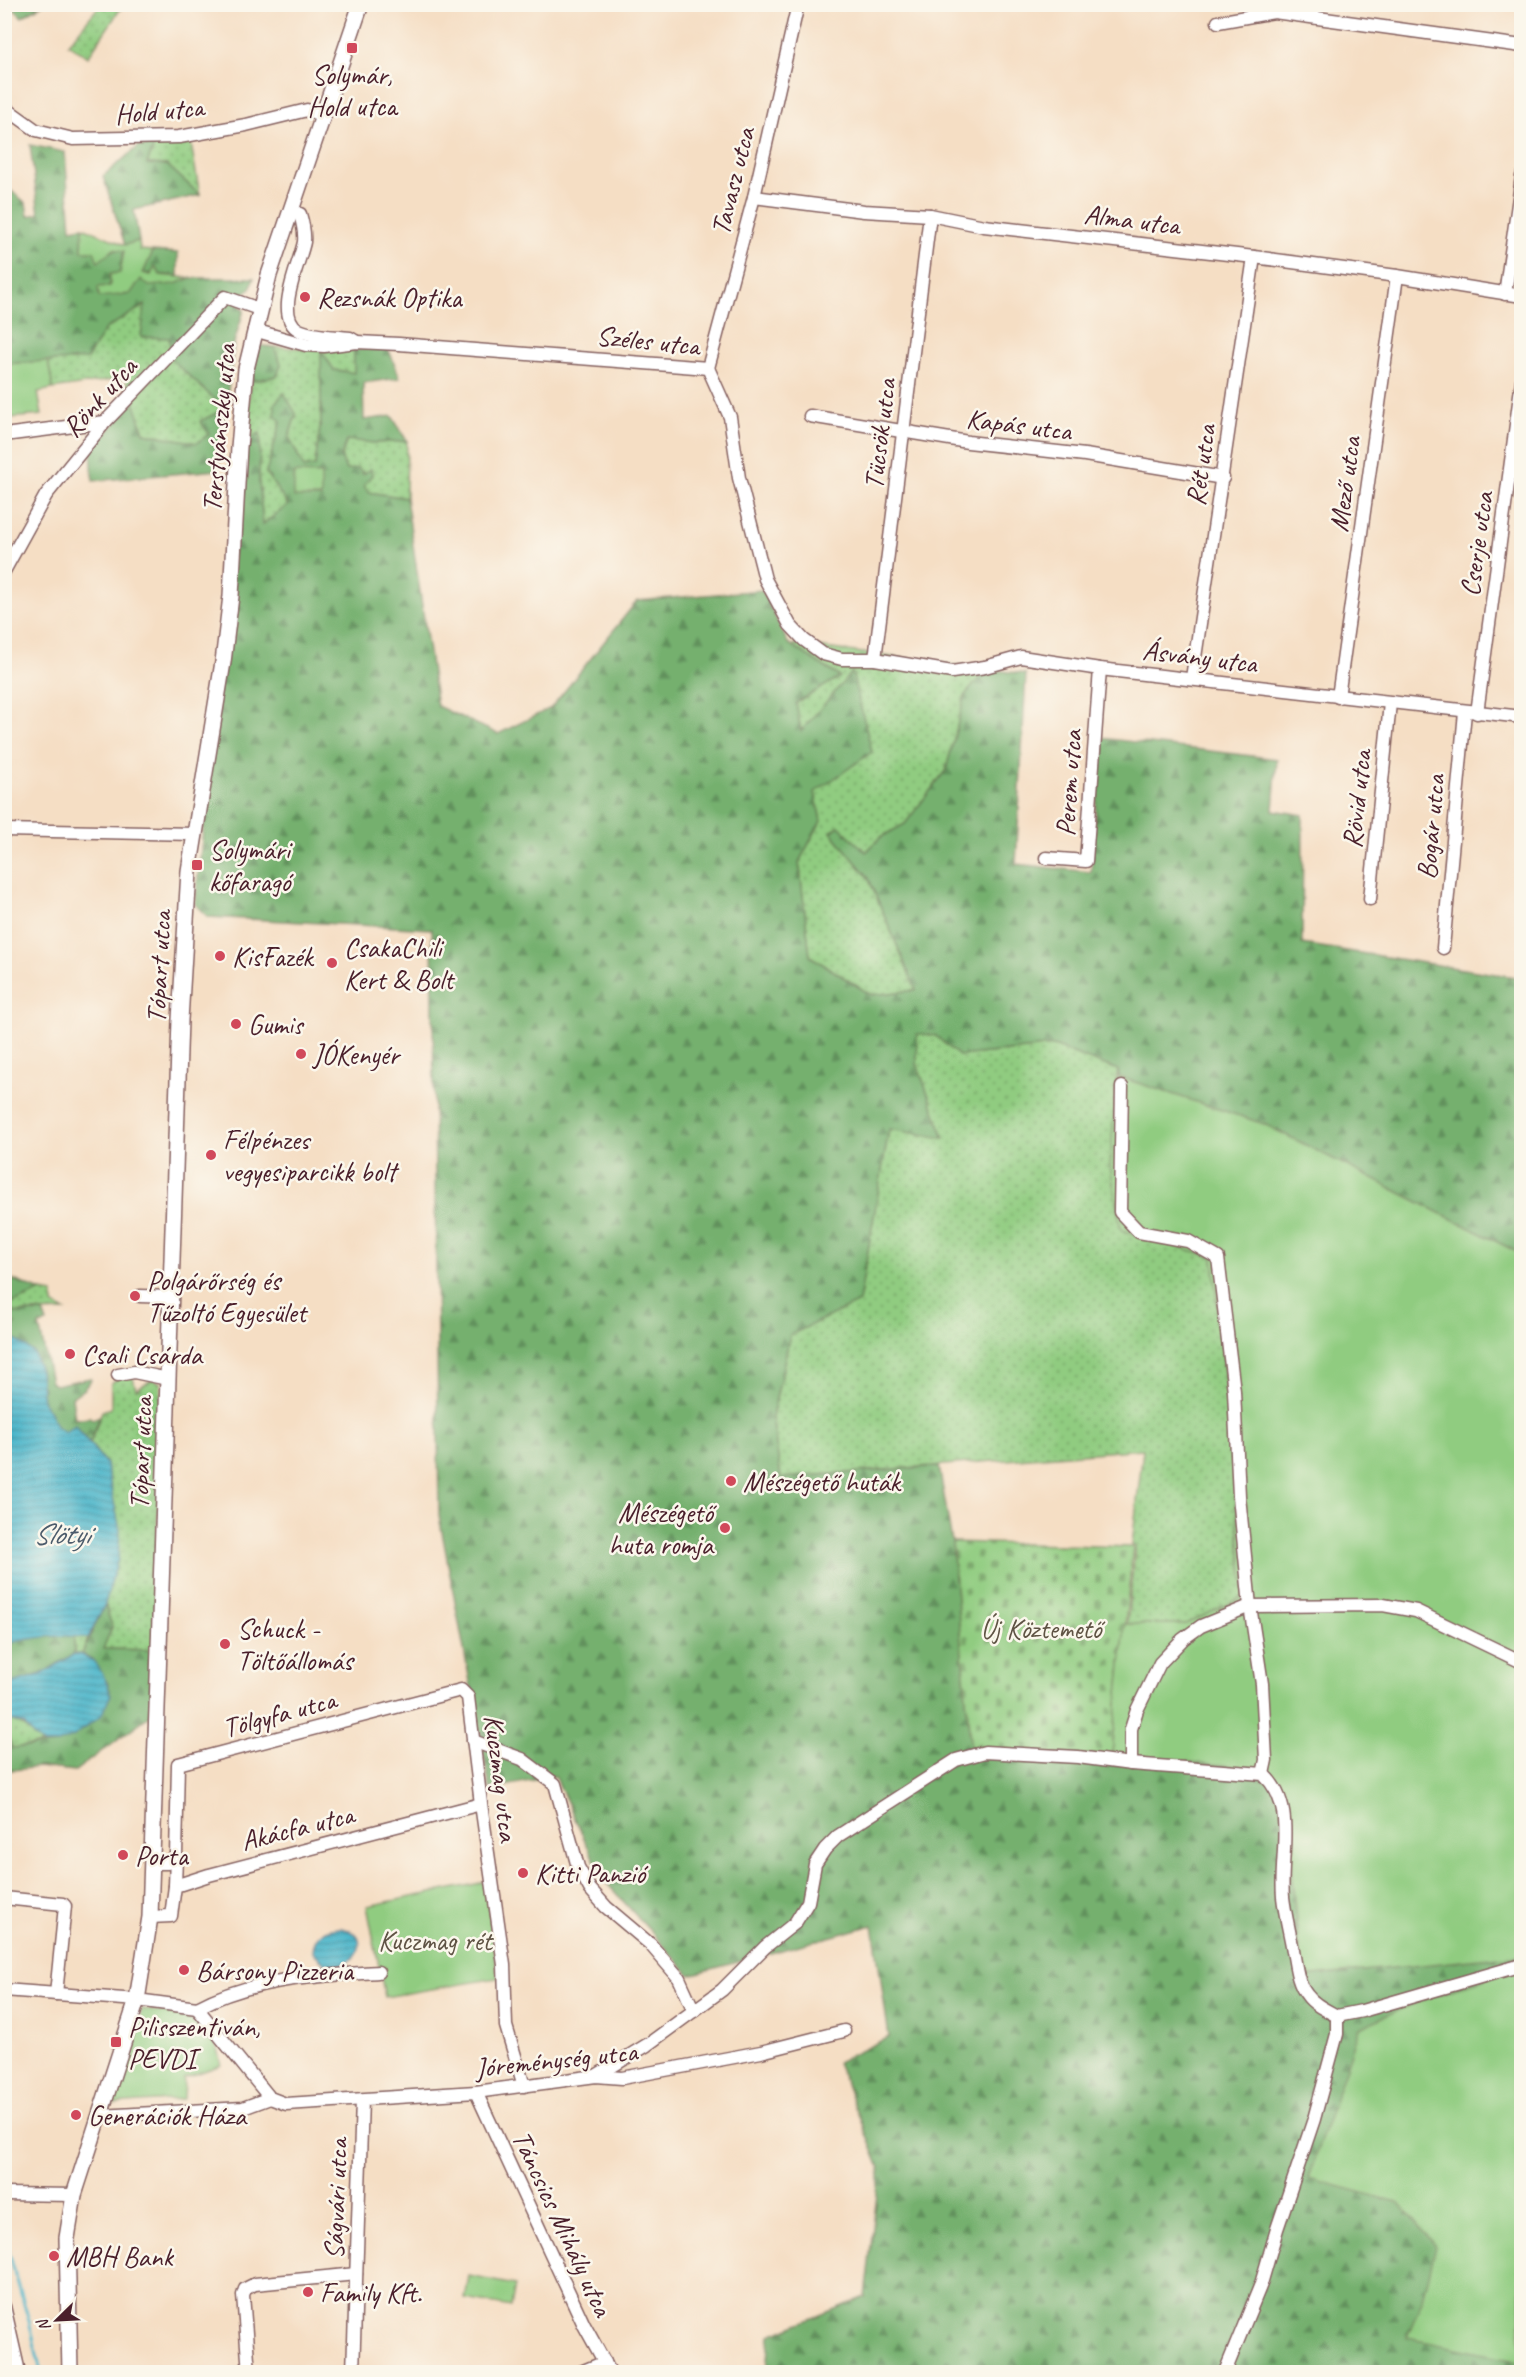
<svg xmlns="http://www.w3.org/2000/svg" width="1526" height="2377" font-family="Caveat,sans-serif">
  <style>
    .grass { fill: url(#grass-dots); stroke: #6d7656; stroke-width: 1.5 }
    .forest { fill: url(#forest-firs); stroke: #5f684c; stroke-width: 1.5 }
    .cemetery { fill: url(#cemetery-stones); stroke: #6d7656; stroke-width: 1.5 }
    .green { fill: #90cc80; stroke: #6d7656; stroke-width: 1.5 }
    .water { fill: url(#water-rules); stroke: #4b6a7a; stroke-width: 1.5 }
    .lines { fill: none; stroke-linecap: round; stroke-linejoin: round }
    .stream { stroke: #4cb6ca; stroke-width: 3 }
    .minor-casing { stroke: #866261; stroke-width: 15 }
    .major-casing { stroke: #866261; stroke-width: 18 }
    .minor { stroke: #fff; stroke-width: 12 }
    .major { stroke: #fff; stroke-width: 15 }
    .poi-dot { fill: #d1495b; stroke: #fbf7ec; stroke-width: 2 }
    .labels { text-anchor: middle; stroke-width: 5; stroke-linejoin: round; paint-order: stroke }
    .poi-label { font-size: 28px; fill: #4a1f2b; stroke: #fbf7ec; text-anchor: start }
    .street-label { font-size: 28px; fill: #4a1f2b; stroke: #fbf7ec }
    .park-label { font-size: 28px; fill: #5f5344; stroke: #fbf7ec }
    .water-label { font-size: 30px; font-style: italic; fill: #4b5b6b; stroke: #fbf7ec }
  </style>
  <defs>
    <pattern id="grass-dots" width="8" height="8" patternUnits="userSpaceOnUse" patternTransform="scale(1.5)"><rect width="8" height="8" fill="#90cc80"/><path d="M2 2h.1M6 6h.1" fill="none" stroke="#78a569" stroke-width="1.8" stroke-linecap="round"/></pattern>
    <pattern id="forest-firs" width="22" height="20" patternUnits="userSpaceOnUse" patternTransform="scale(1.5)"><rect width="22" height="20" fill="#74b06e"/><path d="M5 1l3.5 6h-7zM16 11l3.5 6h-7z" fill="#618f5b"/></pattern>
    <pattern id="cemetery-stones" width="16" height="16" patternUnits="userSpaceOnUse" patternTransform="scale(1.5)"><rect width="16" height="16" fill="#90cc80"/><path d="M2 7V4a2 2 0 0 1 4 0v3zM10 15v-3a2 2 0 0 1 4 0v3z" fill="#78a569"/></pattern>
    <pattern id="water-rules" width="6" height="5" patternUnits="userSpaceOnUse" patternTransform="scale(1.5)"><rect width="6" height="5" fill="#4cb6ca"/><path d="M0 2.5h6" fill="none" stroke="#4193a4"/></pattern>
  </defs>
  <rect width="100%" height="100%" fill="#fbf7ec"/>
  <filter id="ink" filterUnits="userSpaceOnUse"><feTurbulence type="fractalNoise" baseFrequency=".0167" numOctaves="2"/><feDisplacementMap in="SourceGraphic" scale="12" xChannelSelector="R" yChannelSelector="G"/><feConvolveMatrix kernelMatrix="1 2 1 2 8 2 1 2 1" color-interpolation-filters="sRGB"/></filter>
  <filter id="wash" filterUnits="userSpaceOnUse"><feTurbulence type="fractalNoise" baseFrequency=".008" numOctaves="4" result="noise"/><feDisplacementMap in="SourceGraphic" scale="24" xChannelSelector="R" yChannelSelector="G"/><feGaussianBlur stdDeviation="1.35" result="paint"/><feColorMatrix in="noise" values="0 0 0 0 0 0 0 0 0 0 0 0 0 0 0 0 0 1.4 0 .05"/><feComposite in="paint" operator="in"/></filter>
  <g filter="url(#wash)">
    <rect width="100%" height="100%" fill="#f5dec4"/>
    <g class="grass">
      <path d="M100,5H123L88,57L68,44Z"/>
      <path d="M190,138L200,195L167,165L147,164L154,145Z"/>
      <path d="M145,304L170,338L172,360L225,409L201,421L210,434L197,443L144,433L125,378L53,389L48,361L87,359L105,329Z"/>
      <path d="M274,347L354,350L355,373L334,370L322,352L321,420L315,466L304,468L289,437L296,414L284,394L275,403L281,421L266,473L289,506L263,524L259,482L260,434L245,441L251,381L277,376L281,364Z"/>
      <path d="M347,440L375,443L407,441L406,498L368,492L364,485L372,475L370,469L363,474L346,470L341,456Z"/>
      <path d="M794,644L985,669L987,671L965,696L946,770L905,824L881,837L866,852L839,827L831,832L868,877L916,990L871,995L810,956L799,862L821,821L801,732L796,703L839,676L794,647Z"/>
      <path d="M917,1034L935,1035L959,1056L1054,1046L1118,1070L1116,1083L1213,1257L1245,1597L1186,1624H1127L1135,1547L1132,1545L1143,1449L781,1478L772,1417L790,1335L859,1301L889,1129L944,1138L917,1064Z"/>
      <path d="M41,1291L53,1293V1304L65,1311L9,1313V1305Z"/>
      <path d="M131,1370L136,1389L153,1379L161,1383L154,1650L102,1649L112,1627L105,1604L118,1559L106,1464L90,1443L102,1411L111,1408V1383Z"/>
      <path d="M74,1635L88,1638L82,1654H74Z"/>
      <path d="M4,1719C28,1723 26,1731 43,1744L12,1748Z"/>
    </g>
    <g class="forest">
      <path d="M10,5H42L22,17Z"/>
      <path d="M30,145L65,152L71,229L83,227L82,251L124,250L120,273L99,297L141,278L175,284L190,278H254L250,290L232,297L244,310L234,343L218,470L93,481L91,451L134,401L144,433L197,443L209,434L200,421L225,409L172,360L169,338L141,337L145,305L105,329L87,359L5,364V186L26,203L28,216L39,214Z"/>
      <path d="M154,145L147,164L167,165L200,195L134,210L139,241L125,245L103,176L139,146Z"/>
      <path d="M153,251L178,253V276L143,273Z"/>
      <path d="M253,345L274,347L281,364L277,376L251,381Z"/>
      <path d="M388,348L400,378L363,383L364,420L392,416L407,441L375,443L347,440L341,456L346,470L358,468L363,474L371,469L372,475L364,485L368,492L406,498L437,706L498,734L551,708L637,601L762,590L788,643L840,677L796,703L801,731L852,672L872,752L815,792L821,821L799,862L810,956L871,995L916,990L868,877L831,832L839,826L866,852L881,837L905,824L946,770L965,695L987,669L1026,674L1016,864L1091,872L1101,738L1277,759L1273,810L1303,815L1302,944L1521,978V1048L1515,1078L1522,1082L1521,1254L1264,1124L1119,1077L1118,1070L1054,1046L959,1056L935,1035L917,1034V1064L944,1138L889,1129L859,1302L790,1335L772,1417L781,1478L939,1466L952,1542L971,1752L1040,1755H1112L1253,1768L1283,1793L1302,1977L1521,1955V2372H767L770,2335L865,2297L880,2168L837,2062L889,2037L873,1925L690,1975L603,1879L555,1776L490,1789L439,1516L432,929L208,917L195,904L245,441L260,433L259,482L263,524L288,505L266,473L281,421L275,416V403L284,393L296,414L289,437L304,468L315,466L321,420V350L334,370L354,373V350Z"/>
      <path d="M4,1276L41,1291L9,1305V1313L43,1312L47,1323L39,1325L51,1382L55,1385L90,1378L91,1380L84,1389L72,1397L75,1419L90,1417L93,1419L100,1416L90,1443L75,1425L65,1433L56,1426L50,1412L43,1402L40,1371L34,1353L11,1336L15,1324L5,1330Z"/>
      <path d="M105,1604L112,1627L103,1649L154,1650L150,1715L75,1771L39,1767L5,1771L4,1725L12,1748L56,1744L108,1684L92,1659L82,1654Z"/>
      <path d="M74,1635V1654L41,1674L9,1684L5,1689V1644L43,1636Z"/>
    </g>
    <path class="cemetery" d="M952,1542L1133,1547L1112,1755H1040L971,1752Z"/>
    <g class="green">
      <path d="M83,227L125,245L139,241L140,250L153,251L143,273L151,275L155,266L160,275L190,278L175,284L149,286L141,279L130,294L99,297L98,287L110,286V274L120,273L124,251L114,249L98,262L94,251H82Z"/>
      <path d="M48,361L53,389L38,392L42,415L10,418L5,364Z"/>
      <path d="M294,473L321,474V497H294Z"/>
      <path d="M1119,1077L1264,1124L1521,1254V1955L1302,1977L1283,1793L1253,1768L1112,1755L1125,1624H1186L1245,1596L1213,1257L1121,1230L1110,1166L1116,1083Z"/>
      <path d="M486,1882L498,1978L385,1997L367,1906Z"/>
      <path d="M1521,1968V2361L1407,2338L1423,2299L1436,2246L1400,2203L1308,2178L1359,2029C1411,2001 1465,1985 1521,1968Z"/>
      <path d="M142,2009L188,2016L216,2045L221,2065L184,2078L183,2099L113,2104Z"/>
      <path d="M469,2276L515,2285L511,2307L465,2299Z"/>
    </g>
    <g class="water">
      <path d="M11,1336L34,1353L40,1371L43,1402L50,1412L56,1426L65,1432L75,1425L106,1464L120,1530L118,1559L105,1604L88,1638C60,1633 33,1638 5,1644L4,1337Z"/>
      <path d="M74,1654C96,1654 105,1676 111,1695L101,1716L74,1736L56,1744H43L34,1737L24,1724L5,1719V1689L9,1684L42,1674Z"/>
      <path d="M340,1928C372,1932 361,1964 333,1966L325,1963L313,1952C314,1934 324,1929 340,1928Z"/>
    </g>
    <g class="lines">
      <path class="stream" d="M4,2236L29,2321L41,2372"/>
    </g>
  </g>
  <g filter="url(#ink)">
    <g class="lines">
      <g class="minor-casing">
        <g id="minor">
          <path d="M1218,22L1274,12L1522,46"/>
          <path d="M4,107L36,130L73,139L179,137L246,125L307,110L323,116"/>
          <path d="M754,197L864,211L930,215L984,226L1254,257L1397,276L1522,296"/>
          <path d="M290,211L300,214C303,224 305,232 304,242C300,263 273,316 299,330C314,337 334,336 350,338L355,341"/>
          <path d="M1505,294L1522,176"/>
          <path d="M254,330L306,345L324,346L357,342L399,344L708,368"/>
          <path d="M708,368L730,417L739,478L765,579L790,625L804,640L823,654L842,659H875L952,672L985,667L1021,657L1100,669L1522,717"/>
          <path d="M708,368L754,197L798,4"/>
          <path d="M810,416L968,442L1085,455L1223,478"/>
          <path d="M4,435L105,422"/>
          <path d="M4,571L46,495L105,422L225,297L259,309"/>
          <path d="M875,659L930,215"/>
          <path d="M1192,678L1254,257"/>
          <path d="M1338,697L1397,276"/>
          <path d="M1477,713L1522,380"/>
          <path d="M4,830L194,834"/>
          <path d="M1046,858L1086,861L1100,669"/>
          <path d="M1370,899L1390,703"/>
          <path d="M1443,948L1465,712"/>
          <path d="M1122,1087L1120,1212L1139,1232L1188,1241L1218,1258L1234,1391L1239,1496L1250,1606L1262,1684L1266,1760L1263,1774"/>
          <path d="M140,1296L171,1297"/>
          <path d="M118,1375L134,1372L168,1379"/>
          <path d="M473,1741L522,1759L555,1784L578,1867L590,1889L606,1907L650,1944L679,1978L694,2011"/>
          <path d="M1131,1764V1729L1137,1710L1160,1663L1183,1639L1201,1626L1250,1606L1383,1605L1416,1611L1522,1662"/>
          <path d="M153,1863H168L176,1856L178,1764L461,1690L468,1697L481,1804L504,1965L506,2026L524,2086"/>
          <path d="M175,1886L176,1856"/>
          <path d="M4,1898L63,1904L65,1906L56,1994"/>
          <path d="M150,1917L171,1916L175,1886L209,1875L481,1804"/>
          <path d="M4,1990L137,2000L197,2008"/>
          <path d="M197,2008L270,2098L286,2104L476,2092L596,2076L622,2078L761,2052L844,2031"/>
          <path d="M197,2008C253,1978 316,1976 378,1972"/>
          <path d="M4,2067H6"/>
          <path d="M596,2076L647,2045L722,1990L765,1947L795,1923L808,1902L815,1864L825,1849L838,1836L956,1760L985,1752L1078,1757L1131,1764L1263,1774C1298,1806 1279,1855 1283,1897C1285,1915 1290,1933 1293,1951C1296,1966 1297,1983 1307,1995C1314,2005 1326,2010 1337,2016L1362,2011L1522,1965"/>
          <path d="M476,2092L584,2325L610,2372"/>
          <path d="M100,2116L243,2108L270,2098"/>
          <path d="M4,2194L74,2195"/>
          <path d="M4,2306L19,2372"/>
          <path d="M249,2372L243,2295L245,2289L255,2284L356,2274"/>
          <path d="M353,2372L362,2100"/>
          <path d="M581,2372L605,2362"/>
          <path d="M1225,2372L1261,2284L1277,2229L1314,2119L1337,2034V2016"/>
        </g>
      </g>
      <g class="major-casing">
        <path id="major" d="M70,2372L67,2238L74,2195L137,2000L150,1917L180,1020L189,871L223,662L231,596L239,447L246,369L269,275L361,4"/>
      </g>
      <use href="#minor" class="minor"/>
      <use href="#major" class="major"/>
    </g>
  </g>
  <g class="poi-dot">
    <rect x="346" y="42" width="12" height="12" rx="3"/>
    <circle cx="305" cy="297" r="6"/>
    <rect x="191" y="859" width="12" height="12" rx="3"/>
    <circle cx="220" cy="956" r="6"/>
    <circle cx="332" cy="963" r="6"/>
    <circle cx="236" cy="1024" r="6"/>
    <circle cx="301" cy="1054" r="6"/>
    <circle cx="211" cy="1155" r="6"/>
    <circle cx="135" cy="1296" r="6"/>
    <circle cx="70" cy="1354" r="6"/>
    <circle cx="731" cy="1481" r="6"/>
    <circle cx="725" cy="1528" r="6"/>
    <circle cx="225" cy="1644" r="6"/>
    <circle cx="123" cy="1855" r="6"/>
    <circle cx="523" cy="1873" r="6"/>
    <circle cx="184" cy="1970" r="6"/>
    <rect x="110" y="2036" width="12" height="12" rx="3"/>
    <circle cx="76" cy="2115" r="6"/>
    <circle cx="54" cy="2256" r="6"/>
    <circle cx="308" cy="2292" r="6"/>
  </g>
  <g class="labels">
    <g class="poi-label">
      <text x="352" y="84" text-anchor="middle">Solymár,<tspan x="352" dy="32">Hold utca</tspan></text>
      <text x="317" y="307">Rezsnák Optika</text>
      <text x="209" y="859">Solymári<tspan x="209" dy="32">kőfaragó</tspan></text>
      <text x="344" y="957">CsakaChili<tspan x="344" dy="32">Kert &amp; Bolt</tspan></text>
      <text x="232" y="966">KisFazék</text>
      <text x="248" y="1034">Gumis</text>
      <text x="313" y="1064">JÓKenyér</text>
      <text x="223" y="1149">Félpénzes<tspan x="223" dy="32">vegyesiparcikk bolt</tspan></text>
      <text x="147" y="1290">Polgárőrség és<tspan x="147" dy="32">Tűzoltó Egyesület</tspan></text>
      <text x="82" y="1364">Csali Csárda</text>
      <text x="743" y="1491">Mészégető huták</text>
      <text x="713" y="1522" text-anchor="end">Mészégető<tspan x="713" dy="32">huta romja</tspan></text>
      <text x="237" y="1638">Schuck -<tspan x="237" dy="32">Töltőállomás</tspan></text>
      <text x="135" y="1865">Porta</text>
      <text x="535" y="1883">Kitti Panzió</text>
      <text x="196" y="1980">Bársony Pizzeria</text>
      <text x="128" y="2036">Pilisszentiván,<tspan x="128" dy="32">PEVDI</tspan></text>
      <text x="88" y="2125">Generációk Háza</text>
      <text x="66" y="2266">MBH Bank</text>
      <text x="320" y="2302">Family Kft.</text>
    </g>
    <g class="street-label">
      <text transform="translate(159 110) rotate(-5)" y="10">Hold utca</text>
      <text transform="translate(732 181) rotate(-76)" y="10">Tavasz utca</text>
      <text transform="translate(1132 219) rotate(7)" y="10">Alma utca</text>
      <text transform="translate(648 340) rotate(6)" y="10">Széles utca</text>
      <text transform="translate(99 397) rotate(-48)" y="10">Rönk utca</text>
      <text transform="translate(1019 424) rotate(7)" y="10">Kapás utca</text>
      <text transform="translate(218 428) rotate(-85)" y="10">Terstyánszky utca</text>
      <text transform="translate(879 434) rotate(-83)" y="10">Tücsök utca</text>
      <text transform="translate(1200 465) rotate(-82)" y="10">Rét utca</text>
      <text transform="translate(1344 484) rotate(-82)" y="10">Mező utca</text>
      <text transform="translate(1476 544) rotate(-82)" y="10">Cserje utca</text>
      <text transform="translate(1200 656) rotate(7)" y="10">Ásvány utca</text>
      <text transform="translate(1068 783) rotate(-86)" y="10">Perem utca</text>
      <text transform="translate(1356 799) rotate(-84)" y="10">Rövid utca</text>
      <text transform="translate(1430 827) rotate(-85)" y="10">Bogár utca</text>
      <text transform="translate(158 967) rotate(-87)" y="10">Tópart utca</text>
      <text transform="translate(140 1453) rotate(-88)" y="10">Tópart utca</text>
      <text transform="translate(279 1713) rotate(-15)" y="10">Tölgyfa utca</text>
      <text transform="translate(502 1778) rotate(83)" y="10">Kuczmag utca</text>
      <text transform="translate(297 1827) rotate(-14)" y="10">Akácfa utca</text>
      <text transform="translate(556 2059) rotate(-6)" y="10">Jóreménység utca</text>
      <text transform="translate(335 2199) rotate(-88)" y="10">Ságvári utca</text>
      <text transform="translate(563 2223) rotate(65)" y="10">Táncsics Mihály utca</text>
    </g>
    <g class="park-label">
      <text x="1041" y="1638">Új Köztemető</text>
      <text x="435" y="1950">Kuczmag rét</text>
    </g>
    <g class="water-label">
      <text x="61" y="1544">Slötyi</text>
    </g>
  </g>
  <rect width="1526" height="2377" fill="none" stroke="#fbf7ec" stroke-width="24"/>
  <g transform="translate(57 2320) rotate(246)" stroke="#fbf7ec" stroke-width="4.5" paint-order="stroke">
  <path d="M0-4.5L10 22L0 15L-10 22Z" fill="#4a1f2b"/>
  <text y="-9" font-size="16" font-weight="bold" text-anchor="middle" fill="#4a1f2b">N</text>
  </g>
</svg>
